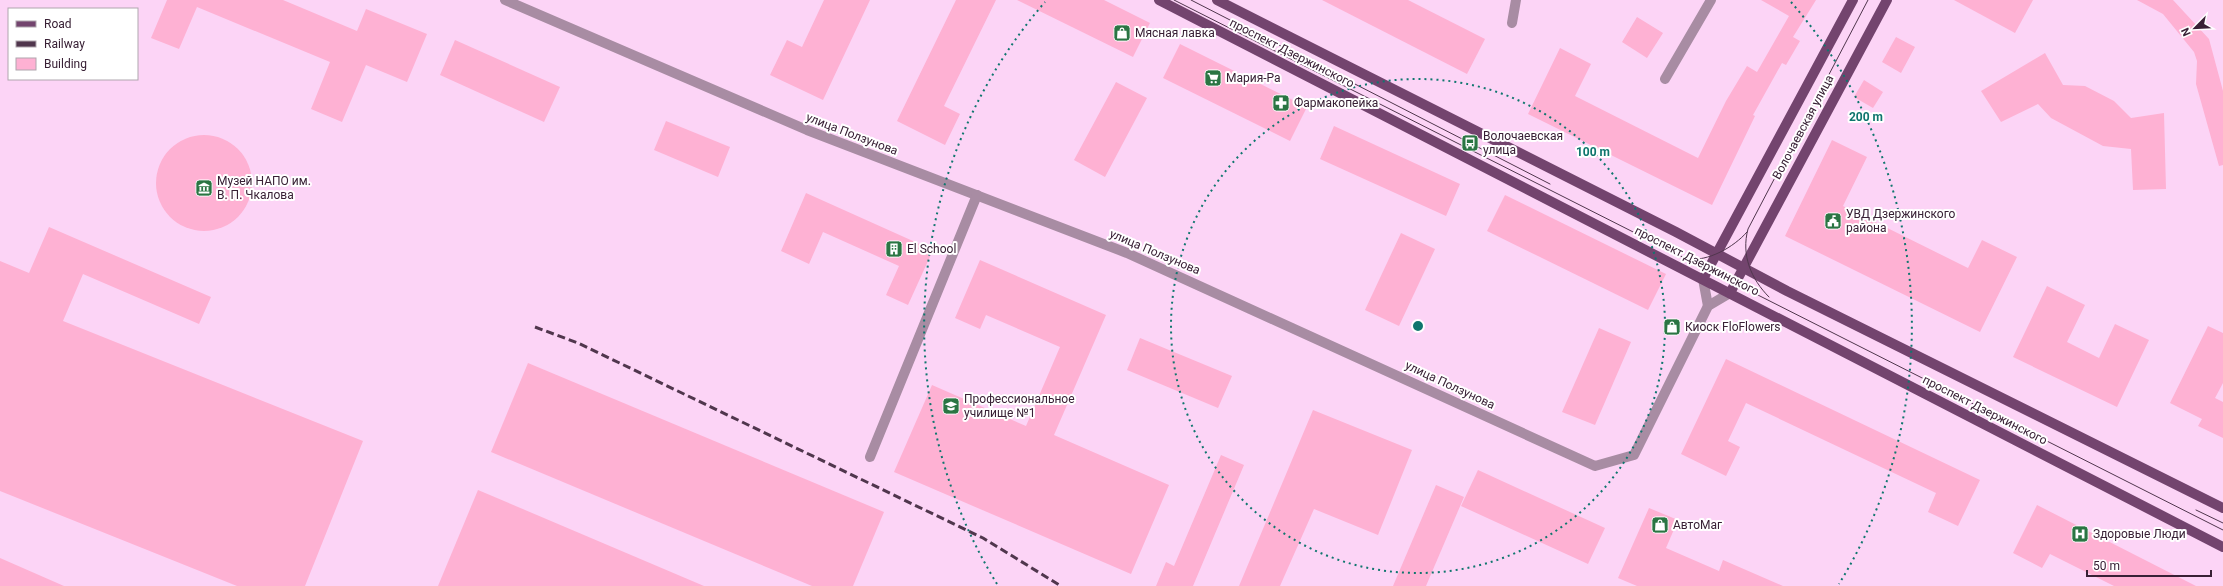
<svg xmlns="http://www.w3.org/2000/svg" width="2223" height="586" font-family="Roboto,sans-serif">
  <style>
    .building { fill: #feb1d3 }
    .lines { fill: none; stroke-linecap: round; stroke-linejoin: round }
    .minor { stroke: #a88ca3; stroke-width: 10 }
    .major { stroke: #73446e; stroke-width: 10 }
    .tram { stroke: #50364d; stroke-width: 1 }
    .rail { stroke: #50364d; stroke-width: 3; stroke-dasharray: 8 4; stroke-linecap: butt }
    .ring { fill: none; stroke: #0f766e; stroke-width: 2; stroke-dasharray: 2 4 }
    .labels { text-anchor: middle; stroke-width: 4; stroke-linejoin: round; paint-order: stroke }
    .poi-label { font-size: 12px; fill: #382035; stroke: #fff; text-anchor: start }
    .street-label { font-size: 12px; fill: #382035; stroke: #fff }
    .centre { fill: #0f766e; stroke: #fff; stroke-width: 2 }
    .ring-label { font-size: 12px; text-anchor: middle; font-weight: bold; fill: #0f766e; stroke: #fff; stroke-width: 4; stroke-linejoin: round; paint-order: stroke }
  </style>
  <rect width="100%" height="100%" fill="#fcd4f6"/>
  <g class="building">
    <path d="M167,0H283L357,31L366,9L427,34L407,82L366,65L342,122L311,109L330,62L197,7L179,49L151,38Z"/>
    <path d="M824,0H870L823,100L770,75L787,40L802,47Z"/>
    <path d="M956,0H996L944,106L960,114L945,145L897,121Z"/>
    <path d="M1017,0H1104L1150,23L1133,57Z"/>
    <path d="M1322,0H1408L1485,39L1467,74Z"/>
    <path d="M1761,0H1816L1793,37L1800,41L1786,65L1782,63L1753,115L1755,116L1712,205L1528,114L1560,48L1591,64L1575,96L1698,158L1726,101L1747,66L1757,72L1789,16Z"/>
    <path d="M1954,0H2033L2015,33Z"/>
    <path d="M2137,0H2173L2209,39L2223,91V165L2219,166L2196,84L2197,61L2194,52L2163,14Z"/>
    <path d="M1637,17L1663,33L1647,58L1622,42Z"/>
    <path d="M1896,37L1915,47L1901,73L1882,62Z"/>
    <path d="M455,40L560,87L544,122L440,75Z"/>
    <path d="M1180,44L1307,107L1290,141L1163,78Z"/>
    <path d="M2045,53L2063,85L2085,86L2114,101L2131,118L2164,113L2166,189L2133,190L2131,149L2103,146L2051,118L2038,104L2001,122L1981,91Z"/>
    <path d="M1864,80L1883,92L1873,108L1854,97Z"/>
    <path d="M1116,82L1147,98L1105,177L1074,160Z"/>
    <path d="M666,121L730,147L718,177L654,150Z"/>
    <path d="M1334,126L1460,184L1446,216L1320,159Z"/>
    <circle cx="204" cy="183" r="48"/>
    <path d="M1832,140L1867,157L1843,206L1968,268L1982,240L2017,257L1980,332L1785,236Z"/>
    <path d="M806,193L933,250L908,305L886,295L899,266L823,232L809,264L781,251Z"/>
    <path d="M1505,195L1666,274L1648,310L1487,231Z"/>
    <path d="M49,227L211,297L199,324L83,274L63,321L363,441L305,586H237L0,491V261L29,273Z"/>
    <path d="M1401,233L1435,249L1399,326L1365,310Z"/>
    <path d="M980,260L1106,315L1054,435L1169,485L1131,574L894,472L932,385L1026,426L1060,347L986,315L980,329L955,318Z"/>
    <path d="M2047,286L2085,305L2067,342L2099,358L2115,324L2149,340L2117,407L2013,357Z"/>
    <path d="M2208,326L2223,333V383L2215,398L2223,402V438L2198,426L2202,419L2170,403Z"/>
    <path d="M1599,328L1631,342L1595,425L1562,412Z"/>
    <path d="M1140,338L1232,376L1218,408L1127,370Z"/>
    <path d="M1726,359L1980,480L1958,526L1928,512L1936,493L1746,403L1728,441L1740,447L1726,476L1681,454Z"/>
    <path d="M528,363L884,512L853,586H812L491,452Z"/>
    <path d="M1313,410L1412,450L1378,535L1314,509L1280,586H1239Z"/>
    <path d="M1221,455L1244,465L1193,586H1156L1166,562L1174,566Z"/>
    <path d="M1478,470L1605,528L1588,564L1461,506Z"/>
    <path d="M1436,485L1464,497L1426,586H1393Z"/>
    <path d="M478,490L704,586H438Z"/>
    <path d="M2037,505L2196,586H2114L2050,554L2042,568L2013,553Z"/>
    <path d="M1649,508L1678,520L1666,548L1719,571L1723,560L1783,586H1637L1618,578Z"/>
    <path d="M0,558L64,586H0Z"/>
  </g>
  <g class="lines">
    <g class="minor">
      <path d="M505,0L807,130L1127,253L1595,466L1634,455L1708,306L1730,293"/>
      <path d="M1512,23L1516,0"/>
      <path d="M1665,79L1711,0"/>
      <path d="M1703,279L1708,306"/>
      <path d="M870,457L977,195"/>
    </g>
    <g class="major">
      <path d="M1159,0L2223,547"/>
      <path d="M1217,0L1676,232L1787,291L2223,508"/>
      <path d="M1703,279L1853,0"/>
      <path d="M1730,293L1887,0"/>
    </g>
    <g class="tram">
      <path d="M1174,0L2223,530"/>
      <path d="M1191,0L1550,184"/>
      <path d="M1687,259C1708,262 1734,247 1747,232"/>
      <path d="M1769,297C1751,279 1741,255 1748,229L1868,0"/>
      <path d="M2196,510L2223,523"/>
    </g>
    <path class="rail" d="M535,327L578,343L983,538L1061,586"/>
  </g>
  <g class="ring">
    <circle cx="1418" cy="326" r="247"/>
    <path d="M997 584A494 494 0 0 1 1045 2M1791 2A494 494 0 0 1 1839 584"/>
  </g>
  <defs>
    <g id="shop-square" transform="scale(0.9)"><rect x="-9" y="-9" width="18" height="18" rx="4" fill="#2a7543" stroke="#fff"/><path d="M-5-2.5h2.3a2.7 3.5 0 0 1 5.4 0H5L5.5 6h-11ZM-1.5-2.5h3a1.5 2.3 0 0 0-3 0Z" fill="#fff"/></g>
    <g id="supermarket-square" transform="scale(0.9)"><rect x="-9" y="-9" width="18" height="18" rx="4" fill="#2a7543" stroke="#fff"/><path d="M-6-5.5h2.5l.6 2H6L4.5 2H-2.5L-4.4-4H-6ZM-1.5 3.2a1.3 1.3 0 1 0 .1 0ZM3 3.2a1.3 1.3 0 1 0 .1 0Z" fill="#fff"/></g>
    <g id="pharmacy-square" transform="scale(0.9)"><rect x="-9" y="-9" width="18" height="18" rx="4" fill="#2a7543" stroke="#fff"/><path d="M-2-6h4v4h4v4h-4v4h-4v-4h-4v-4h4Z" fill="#fff"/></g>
    <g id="bus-square" transform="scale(0.9)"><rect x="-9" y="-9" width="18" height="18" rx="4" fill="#2a7543" stroke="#fff"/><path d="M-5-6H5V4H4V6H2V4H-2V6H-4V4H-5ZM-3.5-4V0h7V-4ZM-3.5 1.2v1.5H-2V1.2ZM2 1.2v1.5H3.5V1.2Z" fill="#fff"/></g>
    <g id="museum-square" transform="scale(0.9)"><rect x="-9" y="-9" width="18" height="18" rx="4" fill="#2a7543" stroke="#fff"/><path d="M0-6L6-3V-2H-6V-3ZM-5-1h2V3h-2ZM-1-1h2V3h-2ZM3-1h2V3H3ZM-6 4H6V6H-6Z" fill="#fff"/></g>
    <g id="civic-square" transform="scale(0.9)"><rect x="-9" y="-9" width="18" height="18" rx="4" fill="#2a7543" stroke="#fff"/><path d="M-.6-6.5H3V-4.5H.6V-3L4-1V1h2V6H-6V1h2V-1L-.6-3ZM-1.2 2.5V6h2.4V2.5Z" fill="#fff"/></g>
    <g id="building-square" transform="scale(0.9)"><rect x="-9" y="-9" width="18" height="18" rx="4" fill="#2a7543" stroke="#fff"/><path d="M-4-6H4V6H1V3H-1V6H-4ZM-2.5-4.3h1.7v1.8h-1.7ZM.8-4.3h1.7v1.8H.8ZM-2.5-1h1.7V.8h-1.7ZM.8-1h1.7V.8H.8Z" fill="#fff"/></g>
    <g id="university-square" transform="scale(0.9)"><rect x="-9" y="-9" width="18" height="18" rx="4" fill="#2a7543" stroke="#fff"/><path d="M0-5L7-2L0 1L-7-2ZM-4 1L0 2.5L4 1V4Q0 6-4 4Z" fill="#fff"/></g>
    <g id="hospital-square" transform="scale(0.9)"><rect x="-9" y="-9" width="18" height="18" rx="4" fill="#2a7543" stroke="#fff"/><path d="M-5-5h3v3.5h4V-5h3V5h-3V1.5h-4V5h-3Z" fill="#fff"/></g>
  </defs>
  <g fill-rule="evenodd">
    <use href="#shop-square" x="1122" y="33"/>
    <use href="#supermarket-square" x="1213" y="78"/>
    <use href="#pharmacy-square" x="1281" y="103"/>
    <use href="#bus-square" x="1470" y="143"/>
    <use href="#museum-square" x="204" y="188"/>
    <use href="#civic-square" x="1833" y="221"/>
    <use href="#building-square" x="894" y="249"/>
    <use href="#shop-square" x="1672" y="327"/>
    <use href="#university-square" x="951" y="406"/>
    <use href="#shop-square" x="1660" y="525"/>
    <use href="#hospital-square" x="2080" y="534"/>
  </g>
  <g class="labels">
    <g class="poi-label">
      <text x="1135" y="37">Мясная лавка</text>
      <text x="1226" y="82">Мария-Ра</text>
      <text x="1294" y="107">Фармакопейка</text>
      <text x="1483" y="140">Волочаевская<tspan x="1483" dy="14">улица</tspan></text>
      <text x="217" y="185">Музей НАПО им.<tspan x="217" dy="14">В. П. Чкалова</tspan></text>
      <text x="1846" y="218">УВД Дзержинского<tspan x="1846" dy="14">района</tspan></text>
      <text x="907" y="253">El School</text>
      <text x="1685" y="331">Киоск FloFlowers</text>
      <text x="964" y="403">Профессиональное<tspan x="964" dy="14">училище №1</tspan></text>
      <text x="1673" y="529">АвтоМаг</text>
      <text x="2093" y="538">Здоровые Люди</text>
    </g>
    <g class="street-label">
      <text transform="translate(1292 53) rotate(27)" y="4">проспект Дзержинского</text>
      <text transform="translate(1803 127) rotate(-62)" y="4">Волочаевская улица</text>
      <text transform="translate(852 134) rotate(21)" y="4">улица Ползунова</text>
      <text transform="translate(1155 252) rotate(23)" y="4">улица Ползунова</text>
      <text transform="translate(1697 261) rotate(27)" y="4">проспект Дзержинского</text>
      <text transform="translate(1450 385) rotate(25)" y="4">улица Ползунова</text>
      <text transform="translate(1985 410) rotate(27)" y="4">проспект Дзержинского</text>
    </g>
  </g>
  <circle cx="1418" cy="326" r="6" class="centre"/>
  <g class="ring-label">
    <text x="1866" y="121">200 m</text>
    <text x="1593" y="156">100 m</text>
  </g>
  <rect x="8" y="8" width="130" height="72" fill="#ffffff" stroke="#afa6ae"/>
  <rect x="16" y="21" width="20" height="6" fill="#73446e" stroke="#afa6ae"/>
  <text x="44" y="28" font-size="12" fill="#382035">Road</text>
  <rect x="16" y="41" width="20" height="6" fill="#50364d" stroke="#afa6ae"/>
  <text x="44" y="48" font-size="12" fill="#382035">Railway</text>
  <rect x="16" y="58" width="20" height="12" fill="#feb1d3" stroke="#afa6ae"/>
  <text x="44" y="68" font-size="12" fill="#382035">Building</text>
  <g transform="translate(2195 28) rotate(246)" stroke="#ffffff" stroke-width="3" paint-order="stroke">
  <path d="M0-3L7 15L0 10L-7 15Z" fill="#382035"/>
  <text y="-6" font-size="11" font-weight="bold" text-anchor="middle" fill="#382035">N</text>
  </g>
  <path d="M2087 570v6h124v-6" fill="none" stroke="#382035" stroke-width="2"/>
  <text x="2093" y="570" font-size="12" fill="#382035" stroke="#ffffff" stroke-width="3" paint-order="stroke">50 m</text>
</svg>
